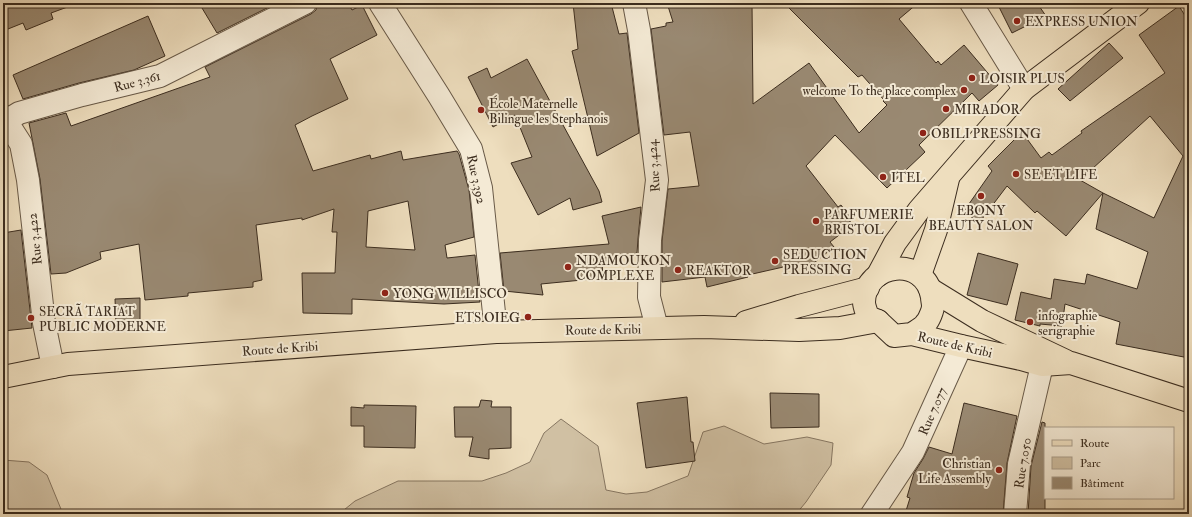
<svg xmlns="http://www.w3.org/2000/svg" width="1192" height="517" font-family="'IM FELL Double Pica',serif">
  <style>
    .green { fill: #d0c0a3; stroke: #867661 }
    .building { fill: #998972; stroke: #3c2d1f; fill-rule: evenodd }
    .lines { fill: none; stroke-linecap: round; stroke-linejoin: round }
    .minor-casing { stroke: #685947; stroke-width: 24 }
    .major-casing { stroke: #3c2d1f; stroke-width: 24 }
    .minor { stroke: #f4ead5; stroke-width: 22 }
    .major { stroke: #eedebe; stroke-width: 22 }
    .poi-dot { fill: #8f2418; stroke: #f4ead5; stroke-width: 1.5 }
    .labels { text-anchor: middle; stroke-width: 4; stroke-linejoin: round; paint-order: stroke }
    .poi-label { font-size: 13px; fill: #3c2d1f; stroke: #f4ead5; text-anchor: start }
    .street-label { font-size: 13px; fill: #3c2d1f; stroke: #f4ead5 }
  </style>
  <rect width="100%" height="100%" fill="#eedebe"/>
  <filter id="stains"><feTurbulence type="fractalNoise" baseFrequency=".005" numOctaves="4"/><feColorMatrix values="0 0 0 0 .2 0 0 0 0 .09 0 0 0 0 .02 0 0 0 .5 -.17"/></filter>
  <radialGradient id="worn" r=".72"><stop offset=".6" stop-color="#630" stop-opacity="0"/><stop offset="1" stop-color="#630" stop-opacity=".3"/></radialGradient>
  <g class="green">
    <path d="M561,419L598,446L606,490L626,494L647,492L688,476L703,432L724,426L764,444L807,437L833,443L831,465L806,502L796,514H339L355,501L398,481H482L506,473L530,462L544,433Z"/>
    <path d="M3,460L29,462L47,475L63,514H3Z"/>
  </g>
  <g class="building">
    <path d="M3,3H72L73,5L51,13L53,19L26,30L23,23L3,31Z"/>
    <path d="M199,3H277L217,33Z"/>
    <path d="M317,3H348L352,10L362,5L377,35L330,59L348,99L312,116L295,125L313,171L370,155L371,159L401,151L403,160L457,151L459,154L469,190L474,237L445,245L447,258L475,255L480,302L444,304L352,299V314L303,313L302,273H335L337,232H332L334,209L302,220V218L256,225L262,280L253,282V287L188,293V296L145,300L139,244L100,252L101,259L66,273L51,274L40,179L29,123L66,113L71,126L210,77L205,67L311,14L316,10ZM408,201L415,250L366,247L368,211Z"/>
    <path d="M573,3H611L619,34L627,33L639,133L597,156L572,51L578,49Z"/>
    <path d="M667,3H752L753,104L809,63L859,133L887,105L883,101L884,100L862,75L858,77L784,3H918L899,19L936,63L938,61L941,65L964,45L998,85L979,101L972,93L919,145L925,152L887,188L835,135L806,166L838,207L841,205L852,220L848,223L851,226L830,242L834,247L805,270L801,263L748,275V277L707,287L705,277L662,282V241L668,189L699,186L690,132L664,135L651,29L666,26V23L673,22Z"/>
    <path d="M997,3H1037L1046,16L1012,33Z"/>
    <path d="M1179,6L1189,22V358L1116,344L1120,322L1065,304L1062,326L1040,324V326L1015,320L1021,292L1051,299L1054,279L1085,284L1087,274L1137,289L1148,252L1096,229L1103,193L1154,218L1183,156L1150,116L1080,180L1103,193L1066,236L1037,211L1035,213L1007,186L979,223L964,211L992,171L988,166L1022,132L1041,158L1049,152L1052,155L1082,133L1081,131L1165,73L1139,35Z"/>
    <path d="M148,16L165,56L134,70L79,83L23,99L13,75Z"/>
    <path d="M1109,43L1123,58L1070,101L1058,89Z"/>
    <path d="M527,59L599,191L602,202L573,210L570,198L538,215L511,163L532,157L515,115L493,127L468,77L487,68L491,78Z"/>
    <path d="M641,207L638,239L637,253L602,262L603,278L541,284L543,295L504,291L500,253L609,244L602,216Z"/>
    <path d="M21,230L32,328L3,331V233Z"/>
    <path d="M978,253L1018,264L1007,305L967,295Z"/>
    <path d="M140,298V323L116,324L115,299Z"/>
    <path d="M770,393L819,394V427L771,428Z"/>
    <path d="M687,397L691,442H693L695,461L646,468L637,403Z"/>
    <path d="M481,400L492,401L491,407H511V448L489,449V459L469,456L473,437H455L454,407H479Z"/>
    <path d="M964,403L1017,416L1007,463L1003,514H905L910,498L907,497L914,473L923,459L929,447L952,454Z"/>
    <path d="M364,405L416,406L415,448L364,447V426H351V407L364,408Z"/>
    <path d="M1042,422L1045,423V514H1028L1031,466Z"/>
  </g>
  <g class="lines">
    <g class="minor-casing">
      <g id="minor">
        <path d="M380,3L439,96L471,149L481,188L496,332"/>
        <path d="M634,3L639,30L657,180L650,240L649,297L657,328"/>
        <path d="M971,3L1024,89"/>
        <path d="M3,116L21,144L28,180L44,323L53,367"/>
        <path d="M6,121L19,113L82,95L160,76L305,3"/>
        <path d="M872,514L913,452L961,346"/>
        <path d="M1015,514L1019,464L1042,365"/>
      </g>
    </g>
    <g class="major-casing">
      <g id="major">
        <path d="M878,275L895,243L919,210L1024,89L1138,3"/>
        <path d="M920,275L936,230L948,179"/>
        <path d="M930,289L982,321L1066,361"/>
        <path d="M746,322L799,306L868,288"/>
        <path d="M912,334C916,331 923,328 926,323C929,320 933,310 933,306C933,303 932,300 932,297C925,255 865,262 864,302C864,307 867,313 868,317L878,321L894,336L912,334L961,346L1021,359L1042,365L1071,363L1189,401"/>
        <path d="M3,377L68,364L496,332L704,327L799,330L840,328L878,321"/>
      </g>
    </g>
    <use href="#minor" class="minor"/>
    <use href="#major" class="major"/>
  </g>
  <g class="poi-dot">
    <circle cx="1017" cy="21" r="4"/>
    <circle cx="972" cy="78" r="4"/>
    <circle cx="964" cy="90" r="4"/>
    <circle cx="946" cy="109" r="4"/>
    <circle cx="481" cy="110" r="4"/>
    <circle cx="923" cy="133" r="4"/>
    <circle cx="1016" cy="174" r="4"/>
    <circle cx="883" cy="177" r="4"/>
    <circle cx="981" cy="196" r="4"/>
    <circle cx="816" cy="221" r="4"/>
    <circle cx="775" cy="261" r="4"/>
    <circle cx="568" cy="267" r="4"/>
    <circle cx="678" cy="270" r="4"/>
    <circle cx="385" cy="293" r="4"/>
    <circle cx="528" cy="317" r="4"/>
    <circle cx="31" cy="318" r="4"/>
    <circle cx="1030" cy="322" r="4"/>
    <circle cx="999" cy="470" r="4"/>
  </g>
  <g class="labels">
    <g class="poi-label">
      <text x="1025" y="26">EXPRESS UNION</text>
      <text x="980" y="83">LOISIR PLUS</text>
      <text x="956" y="95" text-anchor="end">welcome To the place complex</text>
      <text x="489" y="108">École Maternelle<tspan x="489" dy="15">Bilingue les Stephanois</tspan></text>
      <text x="954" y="114">MIRADOR</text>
      <text x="931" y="138">OBILI PRESSING</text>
      <text x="1024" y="179">SE ET LIFE</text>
      <text x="891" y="182">ITEL</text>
      <text x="981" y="215" text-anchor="middle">EBONY<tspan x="981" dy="15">BEAUTY SALON</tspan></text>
      <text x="824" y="219">PARFUMERIE<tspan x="824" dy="15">BRISTOL</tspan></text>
      <text x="783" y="259">SEDUCTION<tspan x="783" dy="15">PRESSING</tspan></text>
      <text x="576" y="265">NDAMOUKON<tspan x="576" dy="15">COMPLEXE</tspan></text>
      <text x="686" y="275">REAKTOR</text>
      <text x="393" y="298">YONG WILLISCO</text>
      <text x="39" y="316">SECRÃ TARIAT<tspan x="39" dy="15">PUBLIC MODERNE</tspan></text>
      <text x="1038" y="320">infographie<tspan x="1038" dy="15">serigraphie</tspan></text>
      <text x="520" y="322" text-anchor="end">ETS OIEG</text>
      <text x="991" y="468" text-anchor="end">Christian<tspan x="991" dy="15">Life Assembly</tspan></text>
    </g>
    <g class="street-label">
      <text transform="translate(137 81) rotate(-15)" y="5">Rue 3.361</text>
      <text transform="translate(653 166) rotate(-94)" y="5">Rue 3.424</text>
      <text transform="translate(477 179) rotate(78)" y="5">Rue 3.392</text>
      <text transform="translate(34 239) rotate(-96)" y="5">Rue 3.422</text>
      <text transform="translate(603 329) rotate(-1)" y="5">Route de Kribi</text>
      <text transform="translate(955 344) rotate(13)" y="5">Route de Kribi</text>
      <text transform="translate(280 348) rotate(-4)" y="5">Route de Kribi</text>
      <text transform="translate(932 411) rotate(-66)" y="5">Rue 7.077</text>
      <text transform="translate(1022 463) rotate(-81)" y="5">Rue 7.050</text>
    </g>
  </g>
  <rect width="1192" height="517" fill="none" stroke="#eedebe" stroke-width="16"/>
  <rect x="4" y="4" width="1184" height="509" fill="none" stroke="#3c2d1f" stroke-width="2"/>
  <rect x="8" y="8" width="1176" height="501" fill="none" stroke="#3c2d1f"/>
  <rect x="1044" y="427" width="130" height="72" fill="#f4ead5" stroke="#aa9e8c"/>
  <rect x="1052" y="440" width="20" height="6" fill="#eedebe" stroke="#aa9e8c"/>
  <text x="1080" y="447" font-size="12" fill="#3c2d1f">Route</text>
  <rect x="1052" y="457" width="20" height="12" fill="#d0c0a3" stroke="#aa9e8c"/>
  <text x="1080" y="467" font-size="12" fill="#3c2d1f">Parc</text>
  <rect x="1052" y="477" width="20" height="12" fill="#998972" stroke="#aa9e8c"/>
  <text x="1080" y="487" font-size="12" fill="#3c2d1f">Bâtiment</text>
  <rect width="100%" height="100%" filter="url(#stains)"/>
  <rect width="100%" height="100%" fill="url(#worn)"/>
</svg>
